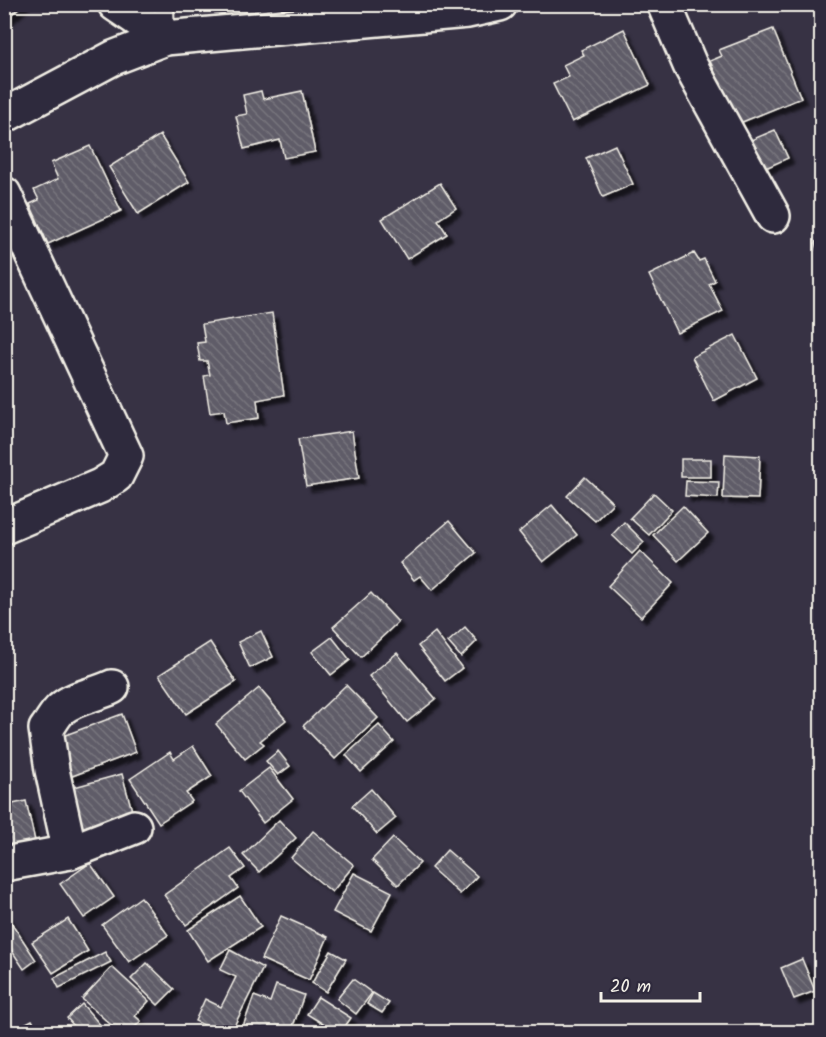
<svg xmlns="http://www.w3.org/2000/svg" width="826" height="1037" font-family="Kalam,sans-serif">
  <style>
    .building { fill: url(#building-back-hatch); stroke: #f4f1e8; stroke-width: 1.5; filter: url(#shadow) }
    .lines { fill: none; stroke-linecap: round; stroke-linejoin: round }
    .lane-casing { stroke: #f4f1e8; stroke-width: 22 }
    .street-casing { stroke: #f4f1e8; stroke-width: 38 }
    .lane { stroke: #2f2a3d; stroke-width: 18 }
    .street { stroke: #2f2a3d; stroke-width: 33 }
  </style>
  <defs>
    <pattern id="building-back-hatch" width="6" height="6" patternUnits="userSpaceOnUse" patternTransform="scale(1.5)"><rect width="6" height="6" fill="#5f5c67"/><path d="M-1 5l2 2M0 0l6 6M5-1l2 2" fill="none" stroke="#77747d"/></pattern>
    <filter id="shadow"><feDropShadow dx="5.5" dy="5.5" stdDeviation="1.5" flood-color="#0009"/></filter>
  </defs>
  <rect width="100%" height="100%" fill="#373244"/>
  <filter id="ink" filterUnits="userSpaceOnUse"><feTurbulence type="fractalNoise" baseFrequency=".0167" numOctaves="2"/><feDisplacementMap in="SourceGraphic" scale="12" xChannelSelector="R" yChannelSelector="G"/><feConvolveMatrix kernelMatrix="1 2 1 2 8 2 1 2 1" color-interpolation-filters="sRGB"/></filter>
  <g filter="url(#ink)">
    <g class="building">
      <path d="M4,4H23L4,21Z"/>
      <path d="M624,29L650,85L572,122L553,84L569,77L563,65L584,55L581,50Z"/>
      <path d="M773,29L801,98L730,127L712,84L719,82L710,61L722,56L719,50Z"/>
      <path d="M261,91L263,99L302,91L315,152L284,158L280,140L244,149L236,116L247,114L243,95Z"/>
      <path d="M775,130L788,158L757,172L744,143Z"/>
      <path d="M160,135L189,182L138,214L109,167Z"/>
      <path d="M615,145L633,184L603,197L586,158Z"/>
      <path d="M90,146L121,211L48,244L30,204L39,200L34,190L58,179L51,163Z"/>
      <path d="M440,183L456,208L438,220L447,234L407,259L382,219Z"/>
      <path d="M822,240V267L815,242Z"/>
      <path d="M694,253L699,261L704,259L715,281L709,284L723,311L677,333L649,275Z"/>
      <path d="M272,313L284,395L257,400L259,418L226,423L224,411L210,413L204,376L210,375L207,361H200L197,343L205,342L202,324Z"/>
      <path d="M735,335L757,378L714,401L692,357Z"/>
      <path d="M352,431L359,478L306,486L298,439Z"/>
      <path d="M725,454L760,456L758,499L723,498Z"/>
      <rect x="681" y="459" width="30" height="18"/>
      <path d="M585,477L613,503L595,521L567,496Z"/>
      <path d="M686,481L719,482L718,498L685,496Z"/>
      <path d="M654,493L672,510L649,535L630,518Z"/>
      <path d="M552,505L577,535L543,562L519,532Z"/>
      <path d="M683,506L708,533L678,561L653,535Z"/>
      <path d="M449,521L476,553L432,590L420,576L414,580L400,563Z"/>
      <path d="M624,522L644,542L632,554L612,535Z"/>
      <path d="M640,551L673,583L641,617L608,586Z"/>
      <path d="M371,593L398,622L361,657L333,627Z"/>
      <path d="M465,627L477,641L461,657L448,642Z"/>
      <path d="M261,631L273,657L250,668L238,642Z"/>
      <path d="M435,632L462,668L445,681L418,646Z"/>
      <path d="M332,637L350,660L331,675L312,652Z"/>
      <path d="M210,642L236,682L186,714L159,675Z"/>
      <path d="M397,653L436,699L407,722L369,676Z"/>
      <path d="M346,685L378,718L335,759L303,726Z"/>
      <path d="M259,688L286,720L260,741L264,744L245,759L216,724Z"/>
      <path d="M122,714L136,752L67,778L52,740Z"/>
      <path d="M379,725L394,742L361,772L346,755Z"/>
      <path d="M193,746L212,776L186,793L192,801L159,823L130,779L170,752L174,759Z"/>
      <path d="M278,751L290,766L278,775L266,761Z"/>
      <path d="M269,768L293,799L263,823L239,791Z"/>
      <path d="M122,774L133,814L79,836L67,789Z"/>
      <path d="M371,789L396,818L377,834L352,806Z"/>
      <path d="M26,801L35,841L9,846L4,823V806Z"/>
      <path d="M279,820L296,838L259,872L243,855Z"/>
      <path d="M313,831L354,865L332,892L291,858Z"/>
      <path d="M393,838L420,863L398,885L372,860Z"/>
      <path d="M230,848L245,868L231,878L238,888L186,925L164,895Z"/>
      <path d="M447,850L477,876L460,894L431,868Z"/>
      <path d="M90,863L114,897L84,918L60,884Z"/>
      <path d="M354,873L392,892L371,931L333,912Z"/>
      <path d="M240,896L261,927L208,961L188,930Z"/>
      <path d="M141,897L168,935L129,962L102,925Z"/>
      <path d="M5,913L36,960L24,969L4,939Z"/>
      <path d="M281,916L328,937L309,980L261,959Z"/>
      <path d="M68,919L88,951L53,973L32,942Z"/>
      <path d="M230,950L263,968L231,1032H219L195,1021L205,999L221,1007L236,977L220,970Z"/>
      <path d="M331,951L346,959L326,992L312,983Z"/>
      <path d="M105,952L111,962L59,988L54,978Z"/>
      <path d="M802,959L815,991L794,999L781,968Z"/>
      <path d="M147,963L174,989L158,1005L131,979Z"/>
      <path d="M112,967L149,1001L135,1016L141,1021L130,1032H119L82,999Z"/>
      <path d="M353,979L372,993L356,1014L337,999Z"/>
      <path d="M276,985L304,995L291,1032H241L254,996L270,1002Z"/>
      <path d="M373,993L389,1003L382,1013L367,1004Z"/>
      <path d="M318,997L351,1018L341,1032H336L307,1014Z"/>
      <path d="M82,1004L102,1027L96,1032H79L67,1018Z"/>
      <path d="M32,1020L39,1032H9Z"/>
    </g>
    <g class="lines">
      <g class="lane-casing">
        <path id="lane" d="M164,4L165,38"/>
      </g>
      <g class="street-casing">
        <g id="street">
          <path d="M115,4L165,38"/>
          <path d="M664,4L690,65L773,216"/>
          <path d="M4,116L113,58L165,38L468,11L500,4"/>
          <path d="M4,194L126,456L116,476L100,486L4,527"/>
          <path d="M70,852L52,770L46,729C51,723 55,714 61,709C74,697 96,695 112,687"/>
          <path d="M4,864L70,852L134,827"/>
        </g>
      </g>
      <use href="#lane" class="lane"/>
      <use href="#street" class="street"/>
    </g>
  </g>
  <rect width="826" height="1037" fill="none" stroke="#2f2a3d" stroke-width="24"/>
  <rect x="12" y="12" width="802" height="1013" fill="none" stroke="#f4f1e8" stroke-width="2" filter="url(#ink)"/>
  <path d="M601 992v9h99v-9" fill="none" stroke="#f4f1e8" stroke-width="3"/>
  <text x="610" y="992" font-size="18" fill="#f4f1e8" stroke="#2f2a3d" stroke-width="4.5" paint-order="stroke">20 m</text>
</svg>
